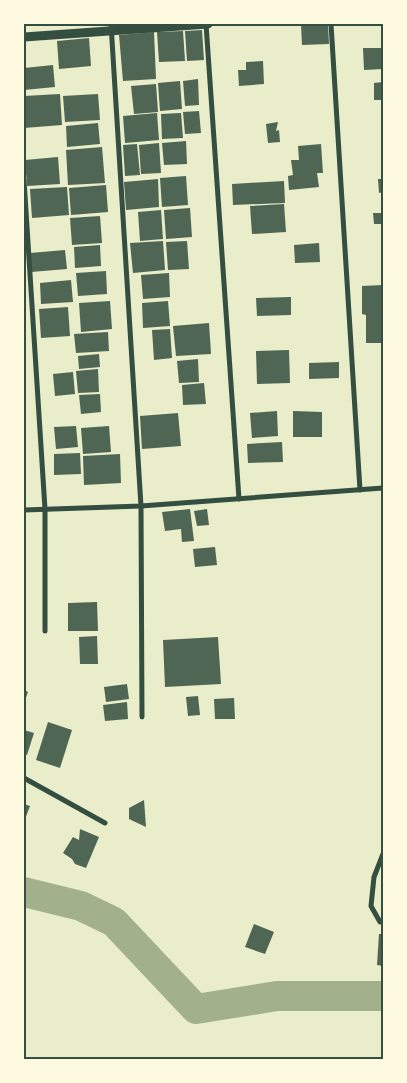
<svg xmlns="http://www.w3.org/2000/svg" width="407" height="1083" font-family="Mulish,sans-serif">
  <style>
    .lines { fill: none; stroke-linecap: round; stroke-linejoin: round }
    .river { stroke: #a3b18a; stroke-width: 30 }
    .building { fill: #4f6655 }
    .minor { stroke: #344e41; stroke-width: 5 }
    .tertiary { stroke: #344e41; stroke-width: 9 }
    .neatline { fill: none; stroke: #344e41; stroke-width: 2 }
  </style>
  <rect width="100%" height="100%" fill="#e9edc9"/>
  <g class="lines">
    <path class="river" d="M24,892L81,906L114,922L196,1009L277,996H383"/>
  </g>
  <g class="building">
    <path d="M328,24L329,44L302,45L301,25Z"/>
    <path d="M202,30L204,60L187,61L185,31Z"/>
    <path d="M183,31L185,61L159,62L157,32Z"/>
    <path d="M154,32L156,79L123,81L119,35Z"/>
    <path d="M89,38L91,66L59,69L57,41Z"/>
    <path d="M363,48H383V69L364,70Z"/>
    <path d="M263,61L264,84L239,86L238,70H246V62Z"/>
    <path d="M53,65L55,87L24,90V68Z"/>
    <path d="M198,79L199,105L185,106L183,81Z"/>
    <path d="M180,81L182,109L160,111L158,83Z"/>
    <path d="M383,82V100H374V83Z"/>
    <path d="M156,84L158,112L134,114L131,86Z"/>
    <path d="M60,94L62,125L24,128V96Z"/>
    <path d="M98,94L100,120L65,122L63,96Z"/>
    <path d="M199,111L201,133L185,134L183,112Z"/>
    <path d="M157,113L159,140L125,143L123,116Z"/>
    <path d="M181,113L183,138L162,139L161,114Z"/>
    <path d="M278,122L276,131L279,130L280,142L268,143L266,124Z"/>
    <path d="M98,123L100,144L67,147L66,126Z"/>
    <path d="M186,141L187,164L164,165L162,143Z"/>
    <path d="M159,143L161,173L141,174L139,145Z"/>
    <path d="M137,144L140,175L125,176L123,145Z"/>
    <path d="M321,144L323,173H317L319,187L289,190L288,176L293,175L291,160H299L298,146Z"/>
    <path d="M102,147L105,183L68,185L66,150Z"/>
    <path d="M58,157L60,184L27,186L25,160Z"/>
    <path d="M186,176L188,205L162,207L160,178Z"/>
    <path d="M158,179L159,207L126,210L124,182Z"/>
    <path d="M378,179H383V192L379,193Z"/>
    <path d="M284,181L285,203L233,205L232,184Z"/>
    <path d="M106,185L108,212L71,215L69,188Z"/>
    <path d="M67,187L69,215L32,218L30,189Z"/>
    <path d="M284,204L286,232L252,234L250,206Z"/>
    <path d="M190,208L192,237L166,239L164,210Z"/>
    <path d="M161,210L163,239L140,241L138,212Z"/>
    <path d="M373,213H383V224H374Z"/>
    <path d="M100,216L102,243L72,245L70,218Z"/>
    <path d="M163,241L165,270L133,273L130,243Z"/>
    <path d="M187,241L189,269L168,270L166,242Z"/>
    <path d="M319,243L320,262L295,263L294,245Z"/>
    <path d="M100,245L101,266L75,268L74,247Z"/>
    <path d="M65,250L67,269L31,272L30,253Z"/>
    <path d="M106,271L107,294L78,296L76,273Z"/>
    <path d="M169,273L170,297L143,299L141,275Z"/>
    <path d="M71,280L73,302L41,304L40,283Z"/>
    <path d="M383,285V343H366V315L362,314V286Z"/>
    <path d="M291,297V315L257,316L256,298Z"/>
    <path d="M110,301L112,329L81,332L79,303Z"/>
    <path d="M168,301L170,326L143,328L142,303Z"/>
    <path d="M68,307L70,336L41,338L39,309Z"/>
    <path d="M209,323L211,354L176,356L173,326Z"/>
    <path d="M170,329L172,358L154,360L152,330Z"/>
    <path d="M108,332L109,351L76,353L74,334Z"/>
    <path d="M289,350L290,383L257,384L256,351Z"/>
    <path d="M99,354L100,367L79,369L78,356Z"/>
    <path d="M198,359L199,382L179,383L177,361Z"/>
    <path d="M339,362V378L309,379V363Z"/>
    <path d="M98,369L99,392L78,393L76,371Z"/>
    <path d="M73,372L75,394L55,396L53,374Z"/>
    <path d="M204,383L206,404L183,405L182,385Z"/>
    <path d="M100,394L101,412L81,414L79,395Z"/>
    <path d="M277,411L278,436L252,438L250,413Z"/>
    <path d="M293,411L322,412V437H293Z"/>
    <path d="M178,413L181,446L142,449L140,416Z"/>
    <path d="M76,426L78,447L56,449L54,427Z"/>
    <path d="M109,426L111,452L83,454L81,428Z"/>
    <path d="M282,442L283,462L248,463L247,444Z"/>
    <path d="M80,453L81,474L54,475V454Z"/>
    <path d="M120,454L121,483L84,485L83,456Z"/>
    <path d="M190,509L194,541L182,542L181,529L165,531L162,512Z"/>
    <path d="M207,509L209,525L197,526L194,511Z"/>
    <path d="M215,547L217,565L195,567L193,549Z"/>
    <path d="M97,602L98,631H68V603Z"/>
    <path d="M97,636L98,664H80L79,637Z"/>
    <path d="M218,637L221,684L165,687L163,640Z"/>
    <path d="M127,684L129,699L106,702L104,687Z"/>
    <path d="M24,690L28,692L24,703Z"/>
    <path d="M198,696L200,715L188,716L186,697Z"/>
    <path d="M234,698L235,719H215L214,699Z"/>
    <path d="M127,702L128,719L105,721L103,705Z"/>
    <path d="M48,722L72,730L60,768L36,760Z"/>
    <path d="M24,730L34,733L27,755L24,754Z"/>
    <path d="M144,800L146,827L129,819V808Z"/>
    <path d="M24,804L30,806L24,822Z"/>
    <path d="M80,829L99,837L86,868L75,864L72,859L63,853L73,837L79,840Z"/>
    <path d="M254,924L274,932L265,954L245,947Z"/>
    <path d="M379,934H383V966L377,965Z"/>
  </g>
  <g class="lines">
    <g class="minor">
      <path d="M111,24L141,506L142,717"/>
      <path d="M206,24L239,499"/>
      <path d="M331,24L360,490"/>
      <path d="M24,180L45,509V631"/>
      <path d="M24,510L141,506L383,488"/>
      <path d="M24,778L105,823"/>
      <path d="M380,922L371,906L374,877L383,854"/>
    </g>
    <path class="tertiary" d="M24,37L208,24"/>
  </g>
  <rect width="407" height="1083" fill="none" stroke="#fefae0" stroke-width="50"/>
  <rect x="25" y="25" width="357" height="1033" class="neatline"/>
</svg>
